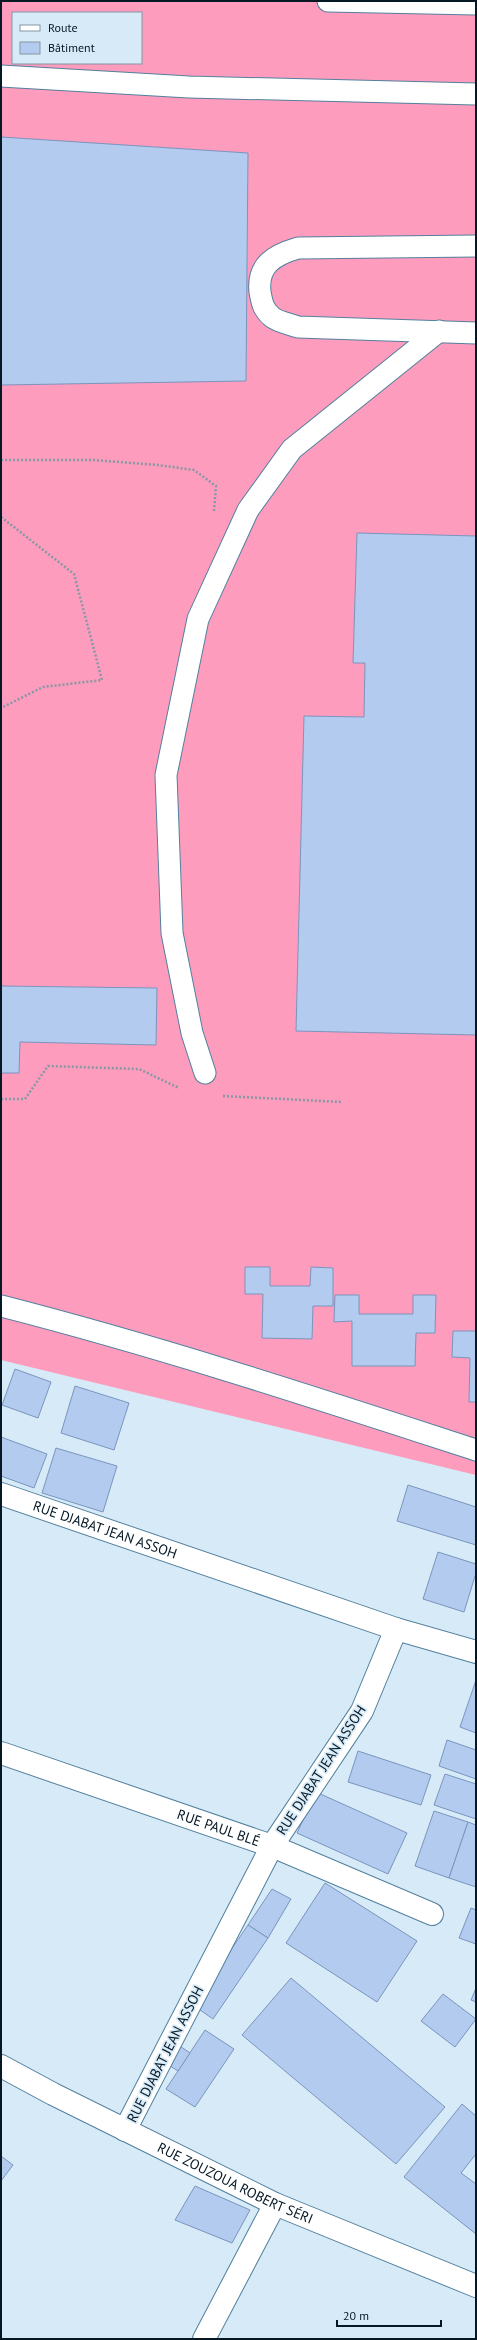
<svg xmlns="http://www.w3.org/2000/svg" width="477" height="2340" font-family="'PT Sans',sans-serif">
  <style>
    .garden { fill: #fd9cbd; fill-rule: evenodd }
    .building { fill: #b3cbef; stroke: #7a95be }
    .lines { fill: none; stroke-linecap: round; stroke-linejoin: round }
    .lane-casing { stroke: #52809e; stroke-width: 23 }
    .street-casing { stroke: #52809e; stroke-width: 24 }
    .path { stroke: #8598a4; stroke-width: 2.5; stroke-dasharray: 2 2; stroke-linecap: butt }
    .lane { stroke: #fff; stroke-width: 21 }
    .street { stroke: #fff; stroke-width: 22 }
    .labels { text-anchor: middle; stroke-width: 3.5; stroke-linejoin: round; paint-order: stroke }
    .street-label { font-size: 14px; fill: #051824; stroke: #d7eaf7 }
  </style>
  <rect width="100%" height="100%" fill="#d7eaf7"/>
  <path class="garden" d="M1,1H476V1475L1,1360ZM13,13H141V63H13Z"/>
  <g class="building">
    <path d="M1,137L248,153L246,381L1,385Z"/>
    <path d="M357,533L476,536V1035L296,1031L304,716L364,717L365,663H353Z"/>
    <path d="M1,986L157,988L156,1045L20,1042L19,1073H1Z"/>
    <path d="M245,1267H270V1286H310L311,1267L333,1268V1306H313L312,1339L262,1338L263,1294H245Z"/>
    <path d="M335,1295H359V1314H413V1295H436L435,1333H416L415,1366H352V1321L334,1322Z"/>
    <path d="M453,1331H476V1402H469L470,1358L452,1357Z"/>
    <path d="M15,1369L51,1382L38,1418L2,1405Z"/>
    <path d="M75,1386L129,1403L114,1450L61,1433Z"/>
    <path d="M1,1437L47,1454L34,1488L1,1476Z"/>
    <path d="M56,1448L117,1466L103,1512L42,1493Z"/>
    <path d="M408,1485L476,1507V1545L397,1521Z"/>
    <path d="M438,1552L476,1564V1573L464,1612L423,1599Z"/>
    <path d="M476,1680V1733L460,1727Z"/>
    <path d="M447,1740L476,1750V1779L439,1766Z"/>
    <path d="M358,1751L431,1775L421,1805L348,1782Z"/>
    <path d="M445,1774L476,1784V1819L434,1805Z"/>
    <path d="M316,1792L407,1833L388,1874L297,1833Z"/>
    <path d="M434,1811L468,1822L449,1878L415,1866Z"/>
    <path d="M468,1822L476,1825V1887L449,1878Z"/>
    <path d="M325,1883L417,1941L377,2002L286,1943Z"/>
    <path d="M272,1889L291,1899L268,1938L248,1925Z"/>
    <path d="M471,1908L476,1910V1944L459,1938Z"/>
    <path d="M248,1925L268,1938L213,2019L193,2005Z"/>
    <path d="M291,1978L445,2107L396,2164L242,2035Z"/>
    <path d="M476,1988V2002L471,2000Z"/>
    <path d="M443,1994L476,2019L455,2047L421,2021Z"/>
    <path d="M205,2030L234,2049L195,2107L166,2089Z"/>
    <path d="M177,2044L190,2053L178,2071L164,2062Z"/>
    <path d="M462,2104L476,2116V2154L461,2173L476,2184V2234L404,2177Z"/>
    <path d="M1,2156L13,2165L1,2181Z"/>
    <path d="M195,2186L250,2210L232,2243L175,2220Z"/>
  </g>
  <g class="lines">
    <g class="lane-casing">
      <g id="lane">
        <path d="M328,1L476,4"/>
        <path d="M1,76L189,87L476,94"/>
        <path d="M476,246L298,248C274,255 257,265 260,292C262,303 263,309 272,317C278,322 290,324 298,327L476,333"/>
        <path d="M205,1073L192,1033L172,933L166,775L198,619L248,510L292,449L439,331"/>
        <path d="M1,1306C161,1347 319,1399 476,1450"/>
      </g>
    </g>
    <g class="street-casing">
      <g id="street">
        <path id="s1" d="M1,1494L396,1629L362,1711L272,1846L125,2130"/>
        <path d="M396,1629L476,1652"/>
        <path id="s2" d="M1,1753L272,1846L432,1914"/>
        <path id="s3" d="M1,2066L53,2094L275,2204L476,2286"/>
        <path d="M204,2339L275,2204"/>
      </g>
    </g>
    <g class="path">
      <path d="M1,460H93L158,465L194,470L216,486L214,511"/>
      <path d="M1,517L74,574L102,680L43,687L1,708"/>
      <path d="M223,1096L342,1102"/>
      <path d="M1,1099H25L48,1066L139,1069L179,1088"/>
    </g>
    <use href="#lane" class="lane"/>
    <use href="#street" class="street"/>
  </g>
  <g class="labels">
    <g class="street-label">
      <text dy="5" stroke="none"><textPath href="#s1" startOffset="110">RUE DJABAT JEAN ASSOH</textPath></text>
      <text transform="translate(321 1770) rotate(-57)" y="5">RUE DJABAT JEAN ASSOH</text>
      <text dy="5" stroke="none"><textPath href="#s2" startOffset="230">RUE PAUL BLÉ</textPath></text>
      <text transform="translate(165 2054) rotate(-63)" y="5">RUE DJABAT JEAN ASSOH</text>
      <text dy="5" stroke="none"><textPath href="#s3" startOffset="262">RUE ZOUZOUA ROBERT SÉRI</textPath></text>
    </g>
  </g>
  <rect width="477" height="2340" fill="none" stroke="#051824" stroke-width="4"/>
  <rect x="12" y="12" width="130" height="52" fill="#d7eaf7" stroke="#8396a3"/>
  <rect x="20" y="25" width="20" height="6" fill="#ffffff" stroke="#8396a3"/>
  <text x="48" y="32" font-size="12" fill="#051824">Route</text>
  <rect x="20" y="42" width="20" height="12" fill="#b3cbef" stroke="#8396a3"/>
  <text x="48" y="52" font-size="12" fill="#051824">Bâtiment</text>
  <path d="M337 2320v6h104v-6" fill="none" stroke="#051824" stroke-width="2"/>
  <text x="343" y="2320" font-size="12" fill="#051824" stroke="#d7eaf7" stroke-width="3" paint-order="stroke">20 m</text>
</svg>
